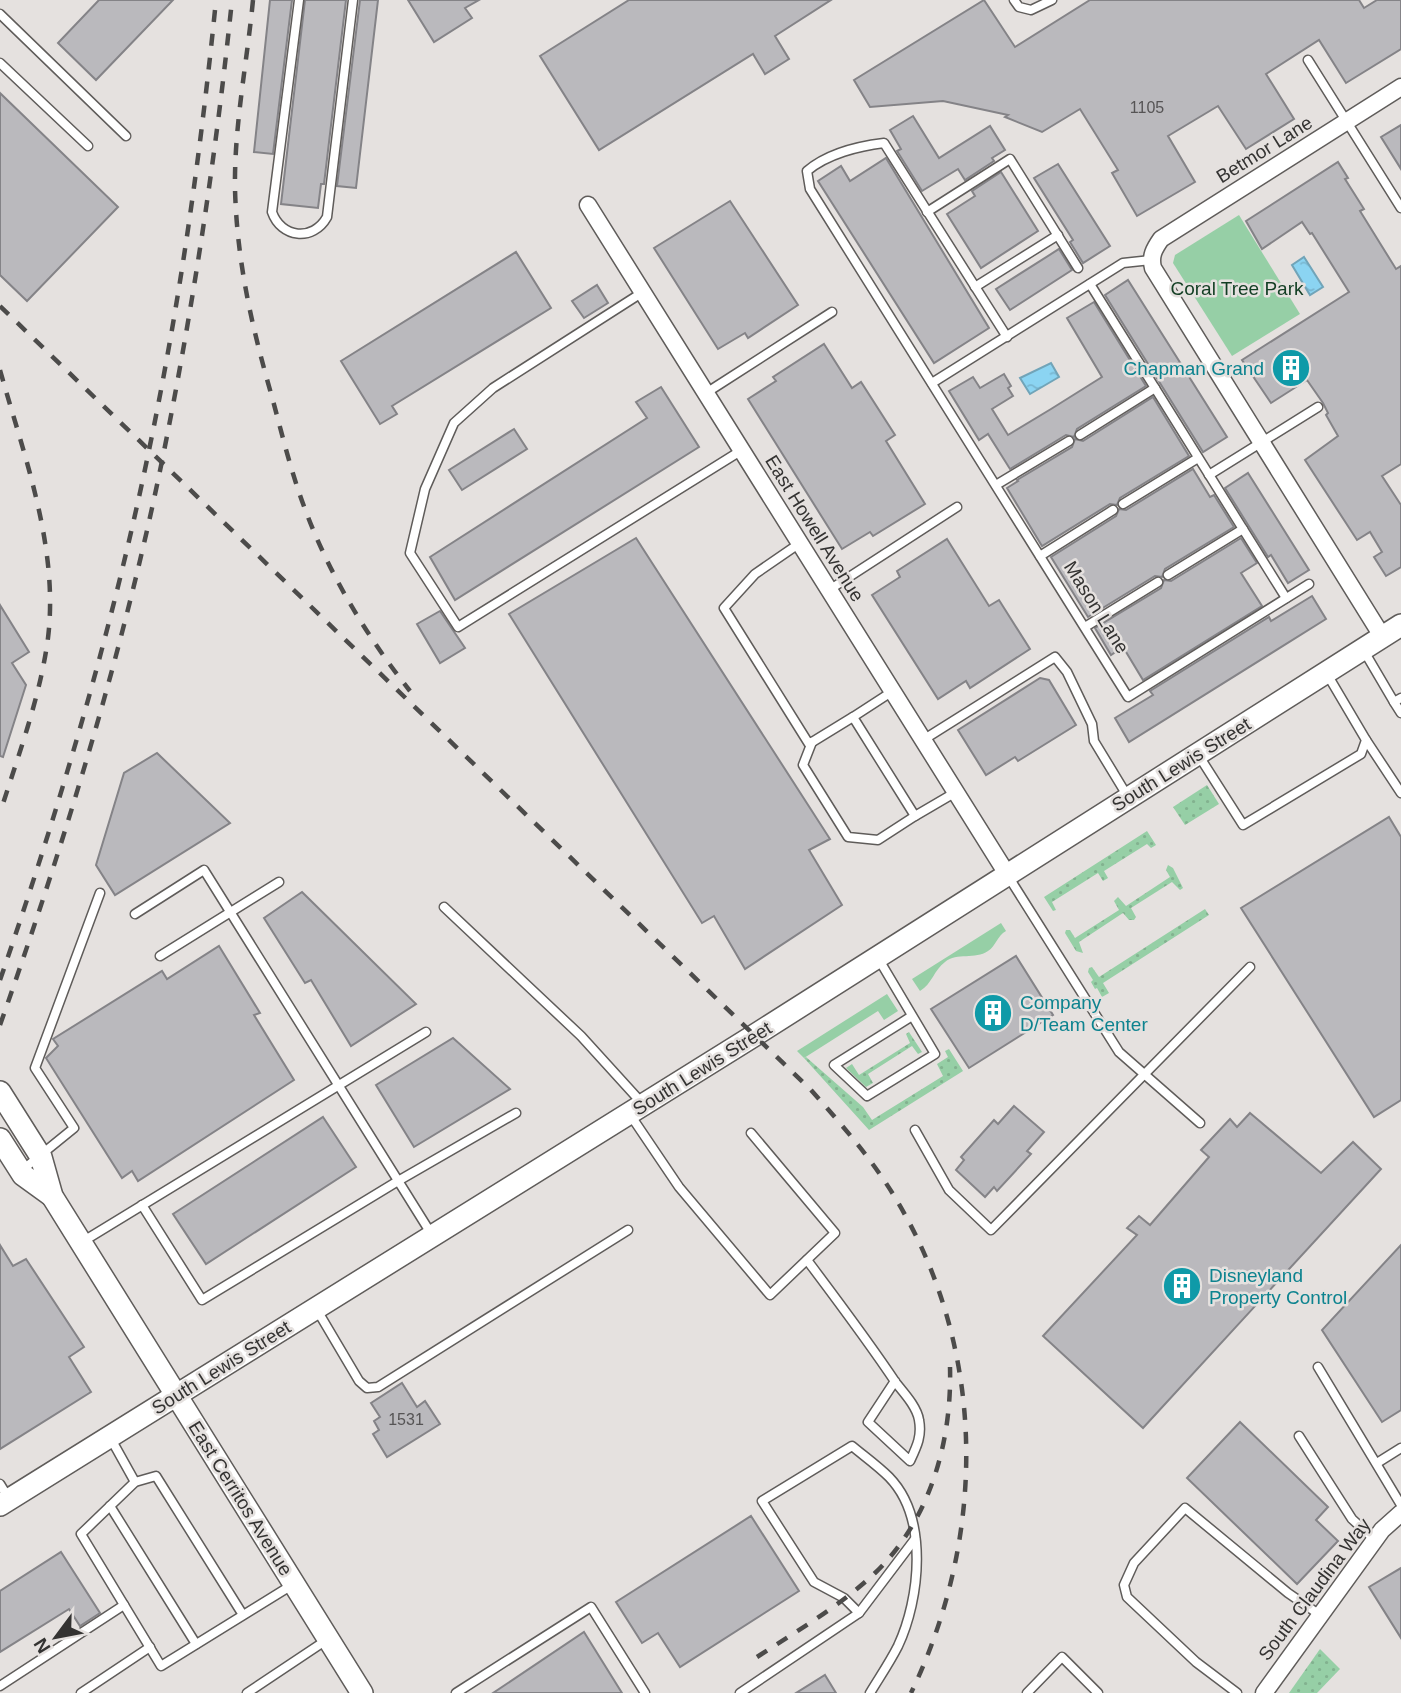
<svg xmlns="http://www.w3.org/2000/svg" width="1401" height="1693" font-family="Arial,sans-serif">
  <style>
    .green { fill: #96cfa6 }
    .garden { fill: url(#garden-dots) }
    .water { fill: url(#water-ripples); stroke: #71a4b8; stroke-width: 2 }
    .building { fill: #bab9bd; stroke: #848387; stroke-width: 2 }
    .lines { fill: none; stroke-linecap: round; stroke-linejoin: round }
    .lane-casing { stroke: #5f5c5a; stroke-width: 11 }
    .street-casing { stroke: #5f5c5a; stroke-width: 19 }
    .secondary-casing { stroke: #5f5c5a; stroke-width: 24 }
    .lane { stroke: #fff; stroke-width: 8 }
    .street { stroke: #fff; stroke-width: 16 }
    .secondary { stroke: #fff; stroke-width: 21 }
    .rail { stroke: #4c4b4a; stroke-width: 4.5; stroke-dasharray: 12 12; stroke-linecap: butt }
    .labels { text-anchor: middle; stroke-width: 5; stroke-linejoin: round; paint-order: stroke }
    .number-label { font-size: 16px; fill: #565455 }
    .street-label { font-size: 19px; fill: #343332; stroke: #e5e1df }
    .park-label { font-size: 19px; fill: #123e23; stroke: #e5e1df }
    .culture-label { font-size: 19px; fill: #0d838f; stroke: #e5e1df; text-anchor: start }
  </style>
  <defs>
    <pattern id="garden-dots" width="8" height="8" patternUnits="userSpaceOnUse" patternTransform="scale(1.75)"><rect width="8" height="8" fill="#96cfa6"/><path d="M2 2h.1M6 6h.1" fill="none" stroke="#82b28f" stroke-width="1.8" stroke-linecap="round"/></pattern>
    <pattern id="water-ripples" width="26" height="14" patternUnits="userSpaceOnUse" patternTransform="scale(1.75)"><rect width="26" height="14" fill="#8bd4f2"/><path d="M2 4q2-2 4 0t4 0M15 11q2-2 4 0t4 0" fill="none" stroke="#79b6d0"/></pattern>
  </defs>
  <rect width="100%" height="100%" fill="#e5e1df"/>
  <g class="green">
    <path d="M1239,215L1300,314L1232,356L1173,263L1175,255Z"/>
    <path d="M1001,923L1006,931C997,936 996,946 988,951C975,960 957,952 945,962C934,970 932,984 920,991L912,979Z"/>
    <path d="M887,994L898,1011L884,1020L878,1011L804,1058L797,1051Z"/>
  </g>
  <g class="garden">
    <path d="M1207,785L1219,804L1185,825L1173,807Z"/>
    <path d="M1147,831L1156,845L1151,848L1147,844L1104,871L1108,878L1103,881L1098,873L1052,902L1056,910L1053,911L1044,897Z"/>
    <path d="M1168,865L1173,868L1183,888L1180,890L1172,882L1131,908L1136,917L1134,920H1129L1123,913L1079,942L1083,953L1076,951L1065,933L1066,930H1070L1075,938L1119,910L1114,901L1118,897L1126,906L1170,877L1166,870Z"/>
    <path d="M1205,909L1209,915L1103,983L1109,993L1102,997L1097,988L1095,989L1091,982L1093,980L1088,972L1089,968L1092,967L1099,977Z"/>
    <path d="M909,1032L922,1052L918,1054L912,1046L868,1074L873,1083L866,1087L846,1068L852,1064L859,1075L910,1043L906,1034Z"/>
    <path d="M949,1049L963,1071L869,1130L804,1058L806,1057L863,1107L872,1120L943,1076L937,1064L948,1057L945,1051Z"/>
    <path d="M1320,1649L1340,1669L1317,1693H1289Z"/>
  </g>
  <g class="water">
    <path d="M1304,257L1323,287L1310,295L1292,265Z"/>
    <path d="M1051,363L1059,377L1030,394L1020,378Z"/>
  </g>
  <g class="building">
    <path d="M99,0H173L96,80L58,43Z"/>
    <path d="M270,0H292L273,154L254,152Z"/>
    <path d="M305,0H346L324,184H321L318,208L281,204Z"/>
    <path d="M360,0H378L356,188L337,186Z"/>
    <path d="M408,0H479L465,8L472,18L434,42Z"/>
    <path d="M629,0H831L775,36L789,59L765,74L753,54L599,150L540,56Z"/>
    <path d="M984,0L1015,47L1090,0H1359L1364,8L1377,0H1401V49L1346,83L1319,40L1266,74L1294,119L1246,149L1218,106L1168,136L1195,182L1137,216L1112,173L1118,170L1080,109L1042,132L1005,117L1008,115L943,101L870,107L854,80Z"/>
    <path d="M0,93L118,207L27,301L0,275Z"/>
    <path d="M913,116L939,158L990,126L1005,150L992,158L994,161L965,180L958,169L922,191L897,151L901,149L890,130Z"/>
    <path d="M1401,125V169L1381,137Z"/>
    <path d="M886,158L989,328L934,363L818,181L841,166L850,181Z"/>
    <path d="M1338,162L1348,178L1345,179L1364,209L1360,211L1396,269L1401,266V464L1382,476L1401,505V567L1386,576L1374,557L1382,552L1370,532L1357,540L1305,460L1338,436L1326,415L1328,413L1323,403L1307,380L1271,403L1242,360L1349,292L1312,233L1310,234L1302,222L1262,249L1246,221Z"/>
    <path d="M1058,164L1110,246L1083,263L1070,242L1073,240L1034,178Z"/>
    <path d="M1001,172L1038,231L981,268L947,214L975,196L972,191Z"/>
    <path d="M730,201L798,305L748,338L745,333L718,349L654,248Z"/>
    <path d="M1059,249L1072,270L1010,310L996,289Z"/>
    <path d="M516,252L551,308L392,406L397,414L380,424L341,361Z"/>
    <path d="M1128,280L1227,437L1203,452L1105,295Z"/>
    <path d="M597,285L608,303L584,318L572,301Z"/>
    <path d="M1094,302L1146,386L1077,429L1074,437L1066,435L1010,469L988,434L979,440L949,391L973,377L980,388L1004,374L1011,386L1008,388L1013,396L992,409L1008,435L1051,409L1102,377L1067,318Z"/>
    <path d="M824,344L852,388L861,382L895,435L886,441L925,504L873,536L870,532L842,549L748,399L776,381L773,377Z"/>
    <path d="M661,387L699,447L455,600L430,557L647,418L636,402Z"/>
    <path d="M1153,397L1189,456L1120,498L1117,505L1110,504L1042,546L1007,488L1018,481L1017,480L1072,447L1075,439L1083,441Z"/>
    <path d="M514,429L527,449L462,490L449,470Z"/>
    <path d="M1193,469L1210,497L1214,495L1234,527L1165,569L1162,577L1155,576L1088,617L1051,557L1116,516L1119,509L1126,510Z"/>
    <path d="M1248,473L1309,570L1288,583L1271,555L1268,557L1225,488Z"/>
    <path d="M636,538L830,839L809,850L842,905L745,969L714,916L702,923L509,614Z"/>
    <path d="M1241,538L1257,563L1241,573L1262,606L1143,680L1123,647L1111,655L1095,628L1161,588L1164,580L1171,581Z"/>
    <path d="M947,539L989,606L999,600L1030,649L970,688L966,681L938,699L872,595L900,577L897,571Z"/>
    <path d="M1312,596L1326,619L1129,742L1115,718L1153,695L1150,691L1269,617L1271,621Z"/>
    <path d="M0,605L29,652L12,663L26,685L3,757L0,756Z"/>
    <path d="M440,611L465,648L440,663L417,624Z"/>
    <path d="M1040,678L1049,680L1076,725L1018,761L1015,757L986,775L958,730Z"/>
    <path d="M157,753L230,823L115,895L96,865L124,773Z"/>
    <path d="M1389,817L1401,837V1100L1374,1117L1241,908Z"/>
    <path d="M302,892L416,1004L351,1046L311,980L305,983L264,918Z"/>
    <path d="M219,946L260,1013L254,1015L294,1080L138,1181L132,1171L122,1178L46,1058L58,1046L53,1039L162,971L167,979Z"/>
    <path d="M1016,956L1053,1015L969,1068L931,1009Z"/>
    <path d="M453,1038L510,1089L414,1147L376,1085Z"/>
    <path d="M1014,1106L1044,1132L1027,1151L1031,1154L997,1191L994,1187L985,1197L956,1170L964,1160L961,1157L994,1120L998,1124Z"/>
    <path d="M1250,1113L1321,1173L1353,1142L1381,1169L1143,1428L1043,1336L1137,1235L1127,1228L1139,1216L1150,1225L1209,1157L1201,1150L1230,1119L1237,1127Z"/>
    <path d="M323,1117L356,1167L206,1264L173,1214Z"/>
    <path d="M0,1245L13,1266L26,1259L84,1347L69,1357L91,1392L0,1449Z"/>
    <path d="M1401,1245V1410L1382,1422L1322,1330Z"/>
    <path d="M402,1383L417,1407L425,1401L440,1424L387,1457L373,1434L379,1430L374,1421L380,1417L371,1403Z"/>
    <path d="M1240,1422L1328,1507L1316,1520L1338,1541L1297,1584L1187,1478Z"/>
    <path d="M751,1516L799,1591L680,1667L658,1633L642,1643L616,1602Z"/>
    <path d="M61,1552L100,1613L80,1626L69,1609L0,1652V1591Z"/>
    <path d="M1401,1568V1638L1369,1587Z"/>
    <path d="M584,1632L622,1693H493Z"/>
    <path d="M825,1675L836,1693H796Z"/>
  </g>
  <g class="lines">
    <g class="lane-casing">
      <g id="lane">
        <path d="M299,0L272,212C281,238 313,242 327,217L353,0"/>
        <path d="M1014,0L1019,7L1031,10L1052,0"/>
        <path d="M0,14L126,136"/>
        <path d="M1308,60L1401,208"/>
        <path d="M0,63L88,146"/>
        <path d="M927,212L1010,159L1078,268"/>
        <path d="M1090,284L1286,598"/>
        <path d="M975,287L1058,235"/>
        <path d="M643,292L493,388L454,423L425,489L410,553L458,627L742,450"/>
        <path d="M1007,337L884,143C859,146 827,154 807,171L810,189L1128,697L1309,584"/>
        <path d="M932,383L1123,263L1151,260"/>
        <path d="M706,393L832,312"/>
        <path d="M1080,435L1155,388"/>
        <path d="M1209,475L1318,407"/>
        <path d="M996,485L1069,441"/>
        <path d="M1123,504L1198,458"/>
        <path d="M800,543L755,574L724,608L809,744L853,717"/>
        <path d="M1040,556L1113,510"/>
        <path d="M1168,575L1243,529"/>
        <path d="M829,590L957,507"/>
        <path d="M1085,627L1158,582"/>
        <path d="M1364,651L1394,702L1401,698"/>
        <path d="M893,691L853,717L915,816L956,792"/>
        <path d="M1394,702L1401,713"/>
        <path d="M923,740L1055,657L1067,672L1092,724L1094,741L1128,797"/>
        <path d="M1366,740L1401,793"/>
        <path d="M812,742L803,765L848,837L878,840L915,816"/>
        <path d="M1199,756L1243,825L1361,754L1366,740L1327,674"/>
        <path d="M1008,876L1119,1052L1200,1123"/>
        <path d="M444,907L581,1036L641,1102"/>
        <path d="M135,914L204,870L432,1235"/>
        <path d="M160,956L279,882"/>
        <path d="M878,958L935,1054L867,1096L834,1065L912,1016"/>
        <path d="M631,1116L679,1187L770,1295L835,1233L751,1133"/>
        <path d="M915,1130L949,1190L991,1230L1250,967"/>
        <path d="M21,1171L74,1128L35,1068L100,893"/>
        <path d="M142,1205L202,1300L398,1181L516,1113"/>
        <path d="M82,1242L426,1032"/>
        <path d="M807,1260C837,1300 868,1341 896,1383C904,1393 917,1407 919,1420C922,1436 917,1446 910,1461L868,1422L895,1381"/>
        <path d="M317,1310L359,1381L367,1388L378,1387L628,1230"/>
        <path d="M1318,1367L1401,1505"/>
        <path d="M1299,1436L1352,1519L1375,1540"/>
        <path d="M111,1439L135,1482"/>
        <path d="M1377,1463L1401,1448"/>
        <path d="M0,1484L8,1497"/>
        <path d="M110,1506L196,1644"/>
        <path d="M859,1613L915,1539"/>
        <path d="M243,1615L156,1476L135,1482L81,1534L161,1666L292,1585"/>
        <path d="M0,1686L124,1605"/>
        <path d="M81,1693L150,1647"/>
        <path d="M247,1693L328,1639"/>
        <path d="M456,1693L591,1607L645,1693"/>
        <path d="M740,1693L859,1613L844,1598L814,1582L762,1501L852,1446C864,1456 878,1466 889,1477C929,1518 920,1599 898,1646C890,1662 879,1678 870,1693"/>
        <path d="M1027,1693L1062,1657L1098,1693"/>
        <path d="M1237,1693L1196,1662L1127,1597L1124,1585L1134,1563L1185,1508L1288,1593L1320,1615"/>
      </g>
    </g>
    <g class="street-casing">
      <g id="street">
        <path d="M588,205L1007,874"/>
        <path d="M1382,636L1153,268C1150,256 1154,249 1161,239L1401,87"/>
        <path d="M1264,1693L1382,1530L1401,1513"/>
      </g>
    </g>
    <g class="secondary-casing">
      <g id="secondary">
        <path d="M0,1092L41,1157L52,1196L362,1693"/>
        <path d="M0,1139L23,1175L52,1196"/>
        <path d="M0,1505L755,1035L1401,625"/>
      </g>
    </g>
    <use href="#lane" class="lane"/>
    <use href="#street" class="street"/>
    <use href="#secondary" class="secondary"/>
    <g class="rail">
      <path d="M253,0C247,63 234,126 235,189C237,263 252,327 272,397C282,434 291,472 305,509C329,574 367,637 410,691"/>
      <path d="M0,306L811,1090C842,1125 872,1159 896,1199C987,1351 987,1535 911,1693"/>
      <path d="M0,370C24,456 59,547 48,638C40,698 18,756 0,813"/>
      <path d="M0,980C60,806 112,630 149,450C180,302 201,150 216,0"/>
      <path d="M0,1025C65,841 123,652 162,461C193,308 216,155 232,0"/>
      <path d="M757,1657C797,1631 840,1606 875,1573C930,1520 952,1442 950,1367"/>
    </g>
  </g>
  <defs>
    <g id="building-disc" transform="scale(2.0125)"><circle r="9.5" fill="#0f9aa8" stroke="#e5e1df"/><path d="M-4-6H4V6H1V3H-1V6H-4ZM-2.5-4.3h1.7v1.8h-1.7ZM.8-4.3h1.7v1.8H.8ZM-2.5-1h1.7V.8h-1.7ZM.8-1h1.7V.8H.8Z" fill="#fff"/></g>
  </defs>
  <g fill-rule="evenodd">
    <use href="#building-disc" x="1291" y="368"/>
    <use href="#building-disc" x="993" y="1013"/>
    <use href="#building-disc" x="1182" y="1286"/>
  </g>
  <g class="labels">
    <g class="number-label">
      <text x="1147" y="113">1105</text>
      <text x="406" y="1425">1531</text>
    </g>
    <g class="street-label">
      <text transform="translate(1264 149) rotate(-32)" y="7">Betmor Lane</text>
      <text transform="translate(815 528) rotate(58)" y="7">East Howell Avenue</text>
      <text transform="translate(1097 607) rotate(58)" y="7">Mason Lane</text>
      <text transform="translate(1181 764) rotate(-32)" y="7">South Lewis Street</text>
      <text transform="translate(702 1068) rotate(-32)" y="7">South Lewis Street</text>
      <text transform="translate(221 1367) rotate(-32)" y="7">South Lewis Street</text>
      <text transform="translate(241 1498) rotate(58)" y="7">East Cerritos Avenue</text>
      <text transform="translate(1314 1589) rotate(-53)" y="7">South Claudina Way</text>
    </g>
    <g class="park-label">
      <text x="1237" y="295">Coral Tree Park</text>
    </g>
    <g class="culture-label">
      <text x="1264" y="375" text-anchor="end">Chapman Grand</text>
      <text x="1020" y="1009">Company<tspan x="1020" dy="22">D/Team Center</tspan></text>
      <text x="1209" y="1282">Disneyland<tspan x="1209" dy="22">Property Control</tspan></text>
    </g>
  </g>
  <g transform="translate(56 1637) rotate(238)" stroke="#e5e1df" stroke-width="5" paint-order="stroke">
  <path d="M0-5L12 26L0 18L-12 26Z" fill="#343332"/>
  <text y="-10" font-size="19" font-weight="bold" text-anchor="middle" fill="#343332">N</text>
  </g>
</svg>
